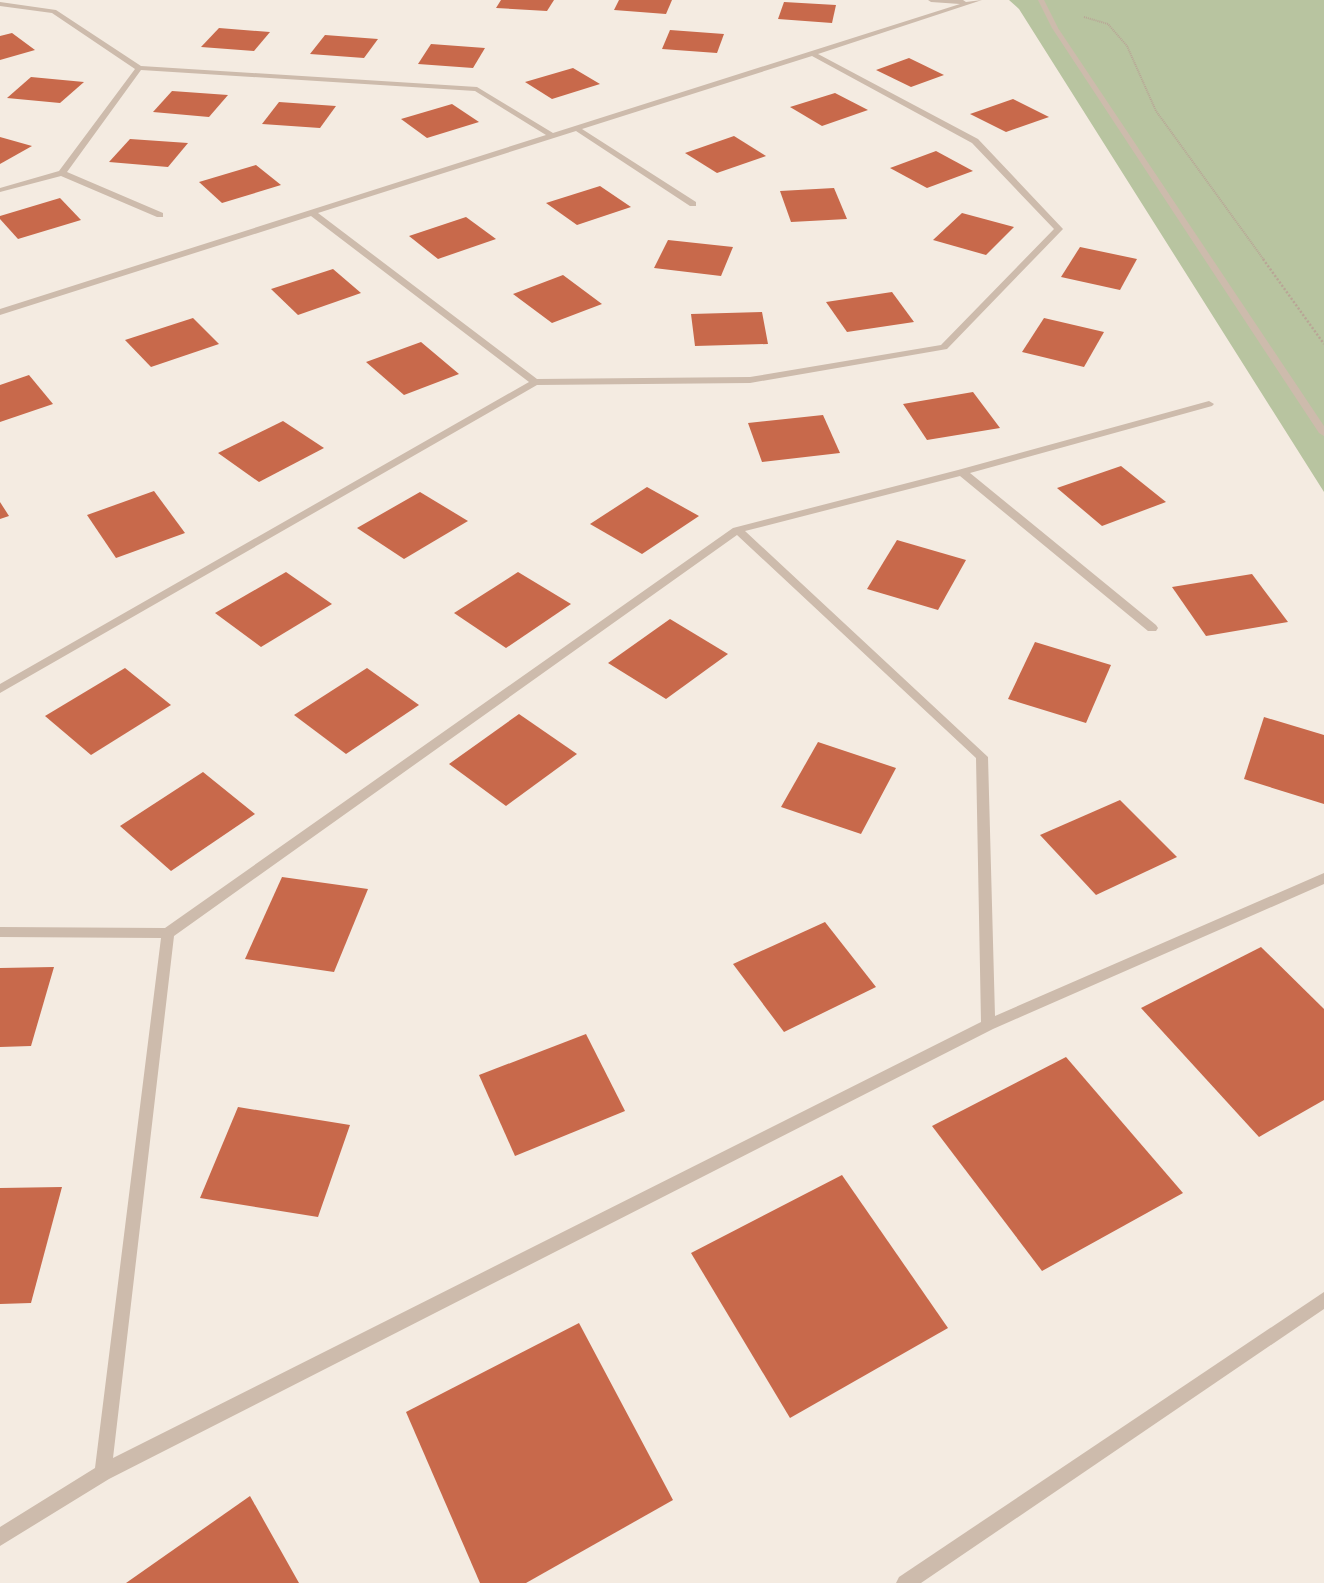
<svg xmlns="http://www.w3.org/2000/svg" width="1324" height="1583" font-family="Arial,sans-serif">
  <style>
    .green { fill: #b8c4a0 }
    .building { fill: #c8694b }
    .lines { fill: none; stroke-linecap: round; stroke-linejoin: round }
    .path-far1 { stroke: #b9a596; stroke-width: 2; stroke-dasharray: 1 1; stroke-linecap: butt }
    .path { stroke: #b9a596; stroke-width: 2.5; stroke-dasharray: 2 2; stroke-linecap: butt }
    .minor { fill: #cdbbac; fill-rule: evenodd }
  </style>
  <rect width="100%" height="100%" fill="#f4ebe1"/>
  <path class="green" d="M1009,0H1324V492L1019,9Z"/>
  <g class="building">
    <path d="M501,0H554L547,11L496,8Z"/>
    <path d="M619,0H672L666,14L614,10Z"/>
    <path d="M784,2L836,5L832,23L778,19Z"/>
    <path d="M219,28L270,32L254,51L201,47Z"/>
    <path d="M670,30L724,34L717,53L662,49Z"/>
    <path d="M12,33L35,50L0,60V36Z"/>
    <path d="M325,35L378,39L364,58L310,54Z"/>
    <path d="M431,44L485,48L473,68L418,64Z"/>
    <path d="M909,58L944,75L911,87L876,70Z"/>
    <path d="M573,68L600,84L552,99L525,82Z"/>
    <path d="M31,77L84,82L60,103L7,98Z"/>
    <path d="M172,91L228,95L209,117L153,112Z"/>
    <path d="M835,93L868,110L822,126L790,107Z"/>
    <path d="M1013,99L1049,117L1006,132L970,114Z"/>
    <path d="M279,102L336,106L320,128L262,124Z"/>
    <path d="M452,104L479,122L427,138L401,119Z"/>
    <path d="M734,136L766,156L717,173L685,153Z"/>
    <path d="M0,137L32,146L0,164Z"/>
    <path d="M130,139L188,143L168,167L109,162Z"/>
    <path d="M936,151L973,171L927,188L890,168Z"/>
    <path d="M256,165L281,185L222,203L199,182Z"/>
    <path d="M600,186L631,207L577,225L546,203Z"/>
    <path d="M834,188L847,219L791,222L780,191Z"/>
    <path d="M60,198L81,220L18,239L0,219V216Z"/>
    <path d="M962,213L1014,227L986,255L933,240Z"/>
    <path d="M466,217L496,239L438,259L409,236Z"/>
    <path d="M668,240L733,247L721,276L654,268Z"/>
    <path d="M1080,247L1137,259L1120,290L1061,277Z"/>
    <path d="M333,269L361,293L298,315L271,289Z"/>
    <path d="M563,275L602,304L552,323L513,294Z"/>
    <path d="M892,292L914,322L847,332L826,302Z"/>
    <path d="M762,312L768,344L695,346L691,314Z"/>
    <path d="M193,318L219,344L151,367L125,340Z"/>
    <path d="M1044,318L1104,332L1084,367L1022,352Z"/>
    <path d="M421,342L459,374L404,395L366,362Z"/>
    <path d="M29,375L53,404L0,422V385Z"/>
    <path d="M973,392L1000,428L927,440L903,404Z"/>
    <path d="M823,415L840,453L762,462L748,423Z"/>
    <path d="M283,421L324,448L259,482L218,453Z"/>
    <path d="M1121,466L1166,502L1102,526L1057,488Z"/>
    <path d="M647,487L699,516L642,554L590,524Z"/>
    <path d="M154,491L185,533L116,558L87,515Z"/>
    <path d="M420,492L468,521L404,559L357,528Z"/>
    <path d="M0,502L9,516L0,519Z"/>
    <path d="M897,540L966,560L938,610L867,589Z"/>
    <path d="M286,572L332,604L261,647L215,613Z"/>
    <path d="M518,572L571,604L506,648L454,613Z"/>
    <path d="M1252,574L1288,622L1206,636L1172,587Z"/>
    <path d="M670,619L728,654L666,699L608,663Z"/>
    <path d="M1035,642L1111,665L1086,723L1008,699Z"/>
    <path d="M125,668L171,705L91,755L45,716Z"/>
    <path d="M367,668L419,705L346,754L294,715Z"/>
    <path d="M519,714L577,754L506,806L449,764Z"/>
    <path d="M1264,717L1324,735V804L1244,779Z"/>
    <path d="M818,742L896,768L861,834L781,807Z"/>
    <path d="M203,772L255,814L171,871L120,826Z"/>
    <path d="M1120,800L1177,857L1096,895L1040,835Z"/>
    <path d="M282,877L368,889L334,972L245,959Z"/>
    <path d="M825,922L876,987L784,1032L733,964Z"/>
    <path d="M1261,947L1324,1009V1100L1259,1137L1141,1008Z"/>
    <path d="M54,967L31,1046L0,1047V968Z"/>
    <path d="M586,1034L625,1111L515,1156L479,1075Z"/>
    <path d="M1066,1057L1183,1193L1042,1271L932,1126Z"/>
    <path d="M238,1107L350,1125L318,1217L200,1198Z"/>
    <path d="M842,1175L948,1328L790,1418L691,1253Z"/>
    <path d="M62,1187L31,1303L0,1304V1188Z"/>
    <path d="M579,1323L673,1500L526,1583H480L406,1412Z"/>
    <path d="M250,1496L299,1583H126Z"/>
  </g>
  <g class="lines">
    <path class="path-far1" d="M1084,17L1108,24L1127,46L1156,111L1264,260"/>
    <path class="path" d="M1263,259L1324,344"/>
    <g class="minor">
      <path d="M928,0H963L966,2L982,0L818,54L978,139L1063,229L947,349L750,383L537,385L0,693V684L529,382L311,216L0,315V309L546,135L475,91L141,70L67,172L163,213V217H157L61,176L0,192V188L59,171L135,69L52,13L0,6V2L56,10L141,66L477,87L553,133L960,4L931,2ZM812,56L972,143L1054,229L941,345L750,377L537,379L318,213L576,131L690,206H696V202L582,129Z"/>
      <path d="M1038,0H1044L1058,28L1324,426V436L1319,433L1052,28Z"/>
      <path d="M1209,401L1214,404L1212,406L970,473L1156,625L1158,628L1156,631H1148L960,476L745,531L988,757L995,1016L1324,873V884L993,1029L109,1479L0,1546V1527L95,1468L161,938L0,937V927L165,928L733,528L958,470ZM737,535L976,758L981,1022L113,1458L174,936Z"/>
      <path d="M1324,1292V1309L921,1583H896L899,1577Z"/>
    </g>
  </g>
</svg>
